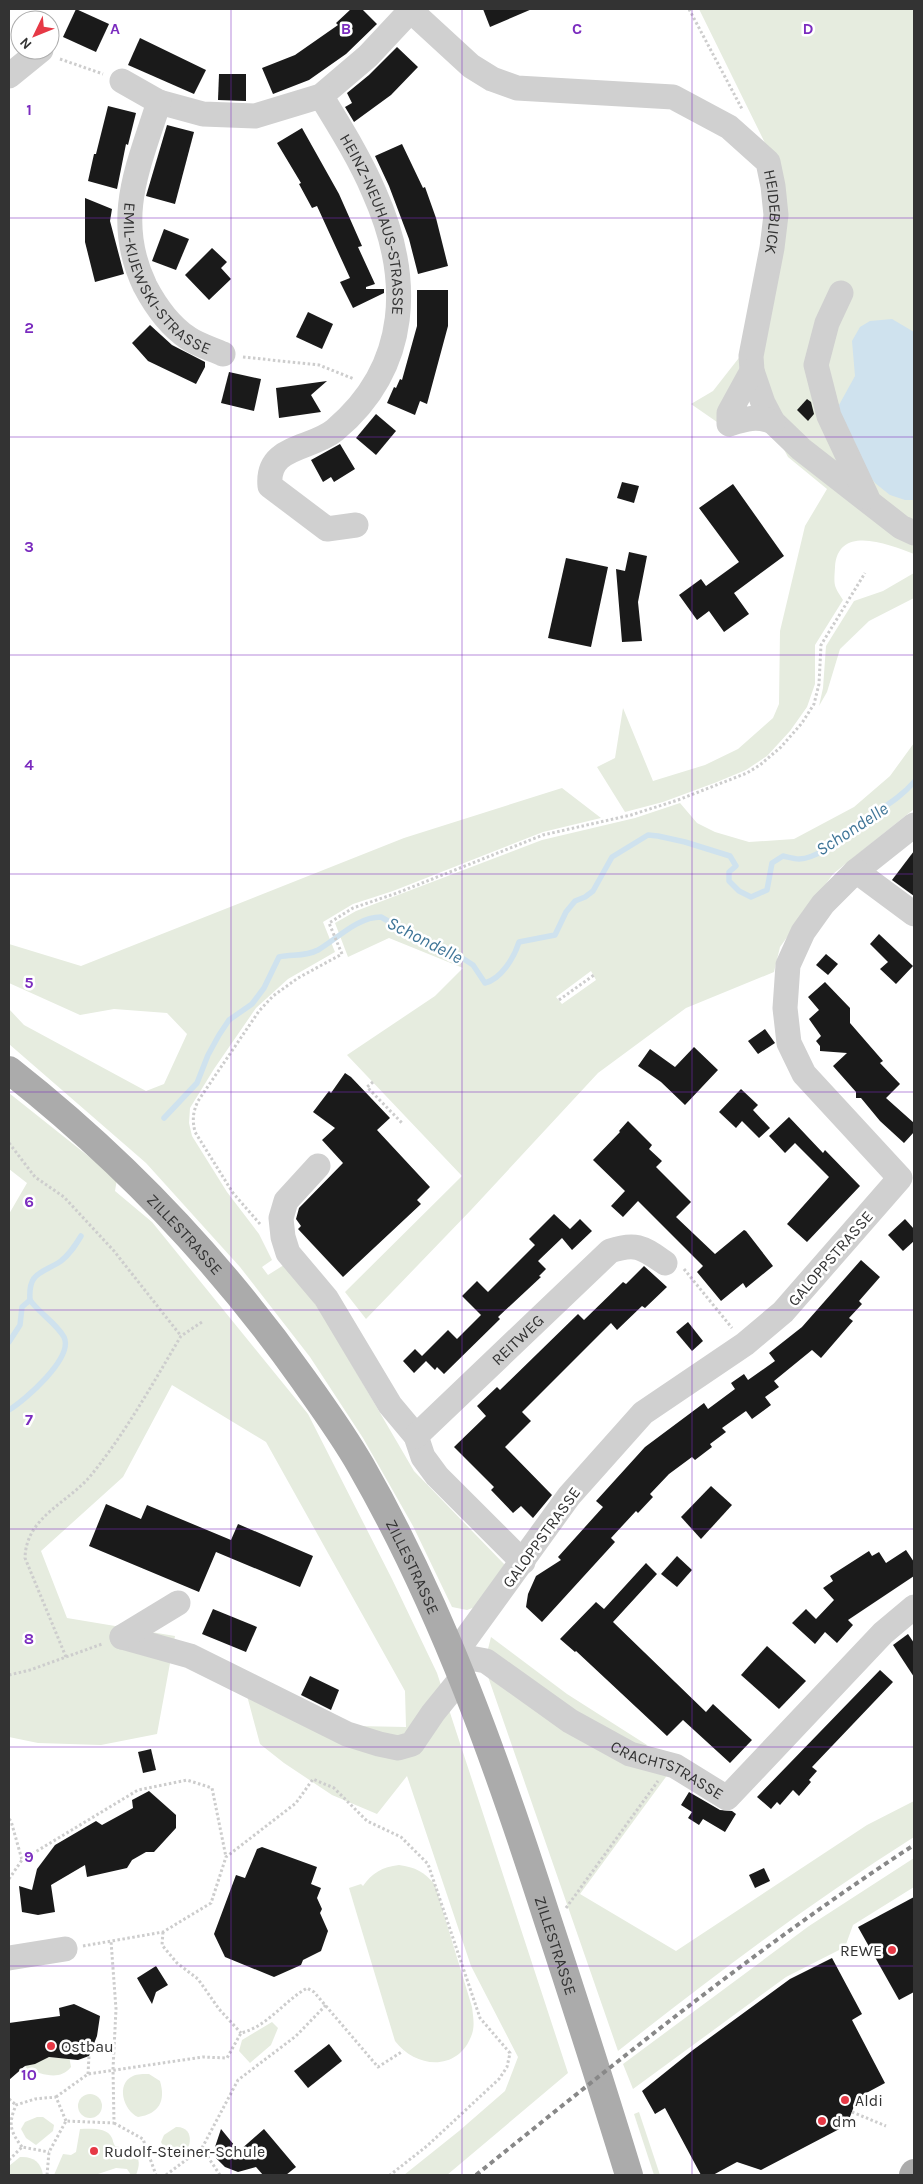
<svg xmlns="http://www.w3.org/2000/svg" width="923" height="2184" font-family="Karla,sans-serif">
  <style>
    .green { fill: #e6ecdf; fill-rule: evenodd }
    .water { fill: #cfe2ee }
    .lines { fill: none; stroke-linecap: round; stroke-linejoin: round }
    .stream { stroke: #cfe2ee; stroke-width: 5.5 }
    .building { fill: #1a1a1a }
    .path { stroke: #cdcdcd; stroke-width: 3; stroke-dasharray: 2.5 2.5; stroke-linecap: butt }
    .minor { stroke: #d0d0d0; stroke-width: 25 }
    .major { stroke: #ababab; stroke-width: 28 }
    .rail { stroke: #888; stroke-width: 4; stroke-dasharray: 5 4; stroke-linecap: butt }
    .grid { fill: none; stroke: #7b2cbf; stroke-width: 1; stroke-opacity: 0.55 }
    .poi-dot { fill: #e63946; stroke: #fff; stroke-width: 2 }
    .labels { text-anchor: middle; stroke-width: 5; stroke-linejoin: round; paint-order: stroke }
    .street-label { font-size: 16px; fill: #333; stroke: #fff }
    .poi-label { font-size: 16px; fill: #333; stroke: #fff; text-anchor: start }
    .water-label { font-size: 18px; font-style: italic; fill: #3f7597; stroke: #fff }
    .grid-label { font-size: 16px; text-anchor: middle; font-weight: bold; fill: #7b2cbf; stroke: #fff; stroke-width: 5; stroke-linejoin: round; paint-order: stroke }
  </style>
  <rect width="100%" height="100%" fill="#fff"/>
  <g class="green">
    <path d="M699,9H914V525L801,449L758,387L772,248L765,143Z"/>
    <path d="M749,345L717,422L691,404L713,391Z"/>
    <path d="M780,442L914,538V554C890,545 838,523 835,567C834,585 833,585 843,600L815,645V684L807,707L790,731L767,756L746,770L717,782L663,802L625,812L597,767L615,758L623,708L653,781L705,765L738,749L773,718L779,704L780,631L805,526L827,489L788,457Z"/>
    <path d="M914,573V598L869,621L840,649L827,692L819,706L823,688L826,646L854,601L883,591Z"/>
    <path d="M914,743V809L833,874L780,947L774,972L686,1008L598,1073L471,1210L366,1319L345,1292L462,1176L347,1055L435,996L463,968L389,938L348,957L335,923L356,911L542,840L635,818L680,803L697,823L715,832L749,842L794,839L854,807L890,776ZM591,971L596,980L562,1004L556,997Z"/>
    <path d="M562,788L601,818L543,832L393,891L353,904L323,922L335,952L288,979L256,1008L214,1069L190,1108L189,1123L192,1136L227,1192L259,1234L272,1260L262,1267L268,1275L287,1263L324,1317L414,1471L505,1565L478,1606L467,1610L452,1607L413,1526L363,1438L310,1357L240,1267L146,1163L9,1044V1009L24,1025L146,1091L164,1084L187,1034L167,1013L114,1009L80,1015L9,983V944L81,966L404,838Z"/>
    <path d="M9,1093L117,1179L115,1191L152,1222L308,1414L392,1579L437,1673L568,2073L447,2175H404L459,2131L505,2091L518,2057L471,1966L407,1776L377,1814L332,1795L284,1763L260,1744L246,1692L308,1725L406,1727L405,1691L266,1442L172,1385L123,1477L41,1551L67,1618L175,1636L157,1734L101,1745L38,1743L9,1737V1214L27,1183L9,1169Z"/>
    <path d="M491,1637L567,1694L647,1745L640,1751L592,1728L488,1649Z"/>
    <path d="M485,1668L671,1770L580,1894L676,1951L867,1825L914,1801V1837C811,1902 714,1975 618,2051Z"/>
    <path d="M914,1858V1887L853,1925L845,1947L786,1977L633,2089L623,2064L809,1926Z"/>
    <path d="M399,1865C415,1867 425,1872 435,1885L472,2007C473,2016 475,2025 472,2034C459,2072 416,2069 395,2041L349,1888L361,1884L363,1886C372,1873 382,1867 399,1865Z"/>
    <path d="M272,2022L278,2028L271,2045L250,2063L239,2051L242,2040Z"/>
    <path d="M69,2056L71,2067C59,2082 42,2073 27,2070L25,2066L49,2057L59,2058Z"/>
    <path d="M149,2074L160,2081C166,2101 159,2114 138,2117C124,2111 115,2084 133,2076C137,2074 144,2074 149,2074Z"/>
    <circle cx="90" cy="2106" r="12"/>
    <path d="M639,2112L660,2175H654L634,2114Z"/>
    <path d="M37,2117H43L54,2125L53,2131L36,2145L26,2138L21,2129L25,2122Z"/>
    <path d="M176,2127C196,2126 193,2154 176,2157L164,2148L161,2142L164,2135Z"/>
    <path d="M80,2129C90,2129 107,2127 112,2138C113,2140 113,2143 115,2146L134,2150C140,2160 140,2165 136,2175H131L127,2169L116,2168L95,2175H54L63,2154L71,2155L76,2152Z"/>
    <path d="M20,2157C33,2156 41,2162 43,2175H9V2166Z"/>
  </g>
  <path class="water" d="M892,319L914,332V500H905L890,495L875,483L847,444L836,417L839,405L855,376L852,341L860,327L870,321Z"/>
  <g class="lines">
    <g class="stream">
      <path d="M164,1118L197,1083L208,1055L219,1035L229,1020L252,1004L264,988L279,957C292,954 305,957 318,950C337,939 357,917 381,917L418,938L456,954L473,965L485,983C501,979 514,958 519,942L555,935L566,912L575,901L585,897L593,891L612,857L648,835L658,836L685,842L730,856L736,866L729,872V881L739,891L751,897L767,890L772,863L783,856C788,857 794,859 799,859C820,859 851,830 868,818C885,806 900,798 914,782"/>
      <path d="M9,1342L20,1325L22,1307L30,1300"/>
      <path d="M9,1410C25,1400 74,1358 64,1337C56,1323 39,1313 30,1300C28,1271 42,1274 61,1261C70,1254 75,1246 81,1236"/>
    </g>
  </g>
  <g class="building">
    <path d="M76,9L109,24L96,52L63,37Z"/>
    <path d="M351,9H362L377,24L346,54L309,80L273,94L262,68L295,55L338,25L336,23Z"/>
    <path d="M483,9H532L490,27Z"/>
    <path d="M140,38L206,70L194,94L128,65Z"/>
    <path d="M397,47L418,67L391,95L354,122L345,107L352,103L347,93L369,75Z"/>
    <path d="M219,74H246V101L218,100Z"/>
    <path d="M108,106L136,113L128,145L126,144L117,189L88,181L94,154H96Z"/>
    <path d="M167,125L194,132L175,204L146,196Z"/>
    <path d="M302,128L339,194L362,246L358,247L375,284L366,287V289H384V293L353,308L340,282L350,278L317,206L312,208L299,184L301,183L277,143Z"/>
    <path d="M402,144L423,188L425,187L436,218L448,266L418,274L409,239L389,186L375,156Z"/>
    <path d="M85,198L112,209L110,221L124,274L95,282L85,242Z"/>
    <path d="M164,229L189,239L176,270L152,261Z"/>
    <path d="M212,248L227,262L221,268L231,279L209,300L185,275Z"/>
    <path d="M417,290H448V326L427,404L420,401L415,415L387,403L394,387L396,388L400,379L402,380L417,326Z"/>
    <path d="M308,312L333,324L322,349L296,337Z"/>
    <path d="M150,325L172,345L205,362V367L196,384L148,361L132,343Z"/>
    <path d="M229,372L261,379L254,411L221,403Z"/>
    <path d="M327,381L311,395L321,412L279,418L276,388Z"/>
    <path d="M807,399L811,402L814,414L808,421L797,410Z"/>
    <path d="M376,414L396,431L376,455L356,438Z"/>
    <path d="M340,444L355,469L334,482L331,477L323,482L311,460Z"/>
    <path d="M622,482L639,486L634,503L617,498Z"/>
    <path d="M733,484L784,556L734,593L749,614L724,632L709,611L697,620L679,595L701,579L706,586L739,562L699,508Z"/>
    <path d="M629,552L647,556L638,602L642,641L622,642L616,569L625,571Z"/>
    <path d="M566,558L608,567L591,647L548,638Z"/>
    <path d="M914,851V896L892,880Z"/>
    <path d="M879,934L913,966L896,984L880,969L888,962L870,944Z"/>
    <path d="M826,954L838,964L828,975L816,965Z"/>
    <path d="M825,982L850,1008V1023L883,1061L880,1063L900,1084L886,1098L914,1123V1132L904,1143L880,1121L861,1098H856V1092L833,1066L847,1053L820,1051V1046L816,1041L821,1036L809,1019L819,1010L808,997Z"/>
    <path d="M765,1029L775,1043L758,1054L748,1041Z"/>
    <path d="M694,1047L718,1070L685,1105L661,1082L638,1066L650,1049L675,1067Z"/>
    <path d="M345,1073L351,1077L390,1118L377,1130L430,1187L417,1200L421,1204L343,1277L298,1229L301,1226L296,1219L299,1208L343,1163L322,1140L335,1128L313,1112L329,1091L331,1093Z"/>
    <path d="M741,1089L758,1105L753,1110L770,1128L759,1138L742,1121L736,1128L719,1112Z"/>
    <path d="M789,1117L823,1153L825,1150L860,1186L807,1242L787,1224L829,1177L795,1143L785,1153L769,1136Z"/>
    <path d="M628,1121L652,1145L649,1149L662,1161L656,1167L691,1202L676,1217L715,1254L744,1230L746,1231L773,1266L746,1288L743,1283L721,1301L697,1272L703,1266L638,1201L623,1217L611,1206L625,1191L593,1160L620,1132L619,1131Z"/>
    <path d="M554,1214L570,1229L580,1219L592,1231L572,1250L562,1238L538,1261L546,1269L539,1276L541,1277L498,1317L500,1319L444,1374L437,1367L435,1370L426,1361L414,1373L403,1361L415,1349L422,1356L448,1330L457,1339L481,1315L462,1296L477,1281L488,1292L535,1245L529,1239Z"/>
    <path d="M905,1219L914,1229V1241L903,1251L888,1235Z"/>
    <path d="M861,1260L880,1277L859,1301L862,1304L849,1318L853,1321L821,1358L812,1350L774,1381L779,1387L765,1397L771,1405L752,1419L746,1411L722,1428L726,1432L710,1444L712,1447L695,1460L692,1457L669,1474L650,1494L653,1497L638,1513L636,1511L611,1538L615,1542L542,1622L526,1607L528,1594L536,1576L561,1560L558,1557L603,1507L596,1501L645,1447L704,1403L708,1409L735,1389L731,1383L744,1374L748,1380L775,1361L769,1353L802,1327Z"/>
    <path d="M644,1266L667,1287L645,1308L642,1306L617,1330L611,1323L522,1412L531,1421L505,1447L552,1495L533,1518L521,1506L513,1513L491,1490L494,1487L454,1447L486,1416L477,1406L497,1387L500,1390L578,1314L584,1320L623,1282L626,1284Z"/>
    <path d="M688,1322L703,1341L692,1351L676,1332Z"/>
    <path d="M711,1486L732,1505L701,1539L681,1517Z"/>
    <path d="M106,1504L141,1519L147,1505L231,1540L238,1524L313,1556L300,1587L216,1552L199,1592L89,1546Z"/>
    <path d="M906,1550L914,1562V1576L848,1620L853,1625L837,1643L825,1632L815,1644L792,1623L806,1609L816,1619L834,1600L823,1588L833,1581L830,1576L869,1551L872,1556L879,1552L886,1563Z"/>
    <path d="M677,1556L692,1570L677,1587L661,1574Z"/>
    <path d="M646,1563L657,1574L613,1622L706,1712L713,1704L752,1740L730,1763L683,1720L667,1736L576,1651L575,1652L560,1639L596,1602L604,1609Z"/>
    <path d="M213,1609L257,1627L246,1652L202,1634Z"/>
    <path d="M908,1634L914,1643V1677L893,1645Z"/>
    <path d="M767,1646L806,1681L779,1709L741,1675Z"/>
    <path d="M880,1670L893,1682L812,1767L817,1771L809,1780L811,1782L799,1796L793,1790L780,1805L777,1802L771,1809L757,1797Z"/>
    <path d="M310,1676L339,1690L331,1710L301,1695Z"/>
    <path d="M151,1749L156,1770L143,1773L138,1752Z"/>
    <path d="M149,1791L176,1815V1828L154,1852H146L132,1860L127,1868L87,1877L85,1865L51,1885L55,1912L38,1915L22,1912L19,1886L32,1890L37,1869L55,1845L96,1821L102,1825L133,1808L132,1800Z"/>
    <path d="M689,1792L720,1810L732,1811L736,1814L725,1832L703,1819L699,1825L688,1818L692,1812L681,1805Z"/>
    <path d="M262,1847L317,1867L311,1884L321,1888L317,1898L322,1909L320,1913L328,1931L321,1951L303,1960L301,1965L274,1977L225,1957L214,1934L236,1875L245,1878L257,1849Z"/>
    <path d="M764,1868L770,1881L755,1888L749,1875Z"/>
    <path d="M914,1897V1992L899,2000L858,1927Z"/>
    <path d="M832,1958L862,2014L852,2020L885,2083L857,2098L847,2125L761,2170L737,2162L713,2175H701L665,2108L655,2114L642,2091L693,2050L790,1979Z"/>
    <path d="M156,1966L168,1985L156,1992L152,2004L137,1978Z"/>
    <path d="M74,2004L100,2016L97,2036L89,2056L78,2060L49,2057L35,2064L25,2066L9,2080V2023L60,2016L59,2008Z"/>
    <path d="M329,2044L342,2061L308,2088L294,2071Z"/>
    <path d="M221,2129L239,2151L264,2129L296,2167L286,2175H263L256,2167L238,2172L225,2167L216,2158L215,2147Z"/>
  </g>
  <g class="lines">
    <g class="path">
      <path d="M689,9L742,109"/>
      <path d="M60,59L103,74"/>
      <path d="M243,357L319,365L354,379"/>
      <path d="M559,1000L594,975"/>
      <path d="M373,1082L367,1087L402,1123"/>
      <path d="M9,1143L35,1177L64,1197L114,1251L181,1336"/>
      <path d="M260,1224L233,1193L195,1132C192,1119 193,1112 198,1101L259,1011L273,996L298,978L342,954L329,923L353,908L397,893L543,835L631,815L678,800L747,773L760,765L781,747L802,723L814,704L819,684L821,645L865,573"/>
      <path d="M684,1269L732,1328"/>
      <path d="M66,1657L25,1558C26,1516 69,1503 92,1474C126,1432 153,1383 181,1336L202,1322"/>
      <path d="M9,1675L30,1670L102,1644"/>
      <path d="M9,1819L11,1821L22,1860"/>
      <path d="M9,1879L22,1860L138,1790L187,1780L212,1788L226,1857"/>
      <path d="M566,1908L658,1781"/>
      <path d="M163,1932L162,1945L177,1963L198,1979L219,2009L241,2033"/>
      <path d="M83,1946L163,1932L211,1903L226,1857L296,1803L313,1779L334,1788L367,1821L401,1837L428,1864L480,2018L510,2053L507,2067L499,2079L427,2146L390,2175"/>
      <path d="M88,2074L89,2056"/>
      <path d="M56,2097L88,2074L203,2057L227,2058L241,2033C268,2026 283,2002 307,1988L314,1992L378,2067L403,2051"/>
      <path d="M9,2099L16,2105"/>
      <path d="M852,2112L886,2126"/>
      <path d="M114,2123L143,2139L156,2175"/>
      <path d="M22,2147C10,2131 8,2124 16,2105L35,2099L56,2097L66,2121"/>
      <path d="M202,2148L220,2175"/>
      <path d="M9,2160L22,2147L49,2152"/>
      <path d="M47,2175L49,2152L66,2121L114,2123L113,2069L116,2009L111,1941"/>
      <path d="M166,2175L202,2148L238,2080L296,2036L326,2005"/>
    </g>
    <g class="minor">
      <path id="s1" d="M409,9L471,66L492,79L517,88L673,97L729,127L768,162L773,186L776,215L772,248L751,356L752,371L763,403L773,422L801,449L901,527L914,533"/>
      <path d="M9,76L41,50"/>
      <path d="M122,81L159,102L203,114L255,116L321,96L368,56L411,10"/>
      <path id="s2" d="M321,96C340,127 360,159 374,192C412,277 411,366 335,430C311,450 266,445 270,486L327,529L356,525"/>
      <path id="s3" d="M159,102C138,168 113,219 145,286C155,305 170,326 188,338C198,345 212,349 223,354"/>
      <path d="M841,293L827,323L816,365L829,416L867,497"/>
      <path d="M752,371L729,413V424C745,419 757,415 773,422"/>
      <path id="s4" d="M914,825L856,871L823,904L803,932L788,965L785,1008L789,1043L804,1074L900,1178L783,1312L745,1344L643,1413L569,1496L454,1655L486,1661L570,1721L630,1754L675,1766L727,1798L883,1633L914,1607"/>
      <path d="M856,871L914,914"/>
      <path d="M318,1166L286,1201L281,1218L283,1237L288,1253L326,1298L390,1405L416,1436L423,1457L437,1476L523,1562"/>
      <path id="s5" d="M416,1436L610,1251C637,1242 643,1248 665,1263"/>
      <path d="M122,1637L190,1656L347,1734L379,1744L398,1748L412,1744L433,1713L463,1676"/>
      <path d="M122,1637L178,1603"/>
      <path d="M9,1958L65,1949"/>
    </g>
    <g class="major">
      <path id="s6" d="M9,1070C121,1158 221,1263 303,1379C323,1407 344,1436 361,1466C443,1609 498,1765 548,1921C576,2006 603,2090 629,2175"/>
      <path d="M913,2175L914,2173"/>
    </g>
    <path class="rail" d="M476,2175C619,2060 760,1945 914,1845"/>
  </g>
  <path class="grid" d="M231,9V2175M462,9V2175M692,9V2175M9,218H914M9,437H914M9,655H914M9,874H914M9,1092H914M9,1310H914M9,1529H914M9,1747H914M9,1966H914"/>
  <g class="poi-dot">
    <circle cx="892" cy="1950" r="5"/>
    <circle cx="51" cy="2046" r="5"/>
    <circle cx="845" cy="2100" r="5"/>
    <circle cx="822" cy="2121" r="5"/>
    <circle cx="94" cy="2151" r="5"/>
  </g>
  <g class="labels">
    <g class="street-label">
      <text dy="6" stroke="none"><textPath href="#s1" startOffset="458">HEIDEBLICK</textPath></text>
      <text dy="6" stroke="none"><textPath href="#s2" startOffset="141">HEINZ-NEUHAUS-STRASSE</textPath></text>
      <text dy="6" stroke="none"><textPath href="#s3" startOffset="194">EMIL-KIJEWSKI-STRASSE</textPath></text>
      <text dy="6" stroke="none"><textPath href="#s6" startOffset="241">ZILLESTRASSE</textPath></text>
      <text transform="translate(830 1258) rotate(-49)" y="6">GALOPPSTRASSE</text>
      <text dy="6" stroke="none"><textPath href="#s5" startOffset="140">REITWEG</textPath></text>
      <text transform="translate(541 1537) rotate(-54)" y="6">GALOPPSTRASSE</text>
      <text dy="6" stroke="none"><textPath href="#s6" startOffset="646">ZILLESTRASSE</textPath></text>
      <text dy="6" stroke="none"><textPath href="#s4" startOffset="1349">CRACHTSTRASSE</textPath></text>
      <text dy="6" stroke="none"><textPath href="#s6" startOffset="1051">ZILLESTRASSE</textPath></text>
    </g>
    <g class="poi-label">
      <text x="882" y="1956" text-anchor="end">REWE</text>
      <text x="61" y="2052">Ostbau</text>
      <text x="855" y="2106">Aldi</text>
      <text x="832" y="2127">dm</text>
      <text x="104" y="2157">Rudolf-Steiner-Schule</text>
    </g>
    <g class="water-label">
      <text transform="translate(852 829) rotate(-33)" y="6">Schondelle</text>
      <text transform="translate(425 940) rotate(27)" y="6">Schondelle</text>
    </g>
  </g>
  <g class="grid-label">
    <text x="115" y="34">A</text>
    <text x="346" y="34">B</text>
    <text x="577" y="34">C</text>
    <text x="808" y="34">D</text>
    <text x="29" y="115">1</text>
    <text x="29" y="333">2</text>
    <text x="29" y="552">3</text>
    <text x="29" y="770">4</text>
    <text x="29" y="988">5</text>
    <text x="29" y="1207">6</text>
    <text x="29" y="1425">7</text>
    <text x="29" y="1644">8</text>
    <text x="29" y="1862">9</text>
    <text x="29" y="2080">10</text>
  </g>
  <rect width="923" height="2184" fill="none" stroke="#333333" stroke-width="20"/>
  <g transform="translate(35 35) rotate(227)"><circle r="24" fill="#ffffff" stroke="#adadad"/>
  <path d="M0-4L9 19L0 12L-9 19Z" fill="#e63946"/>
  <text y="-8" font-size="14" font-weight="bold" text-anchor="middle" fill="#333333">N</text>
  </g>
</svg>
